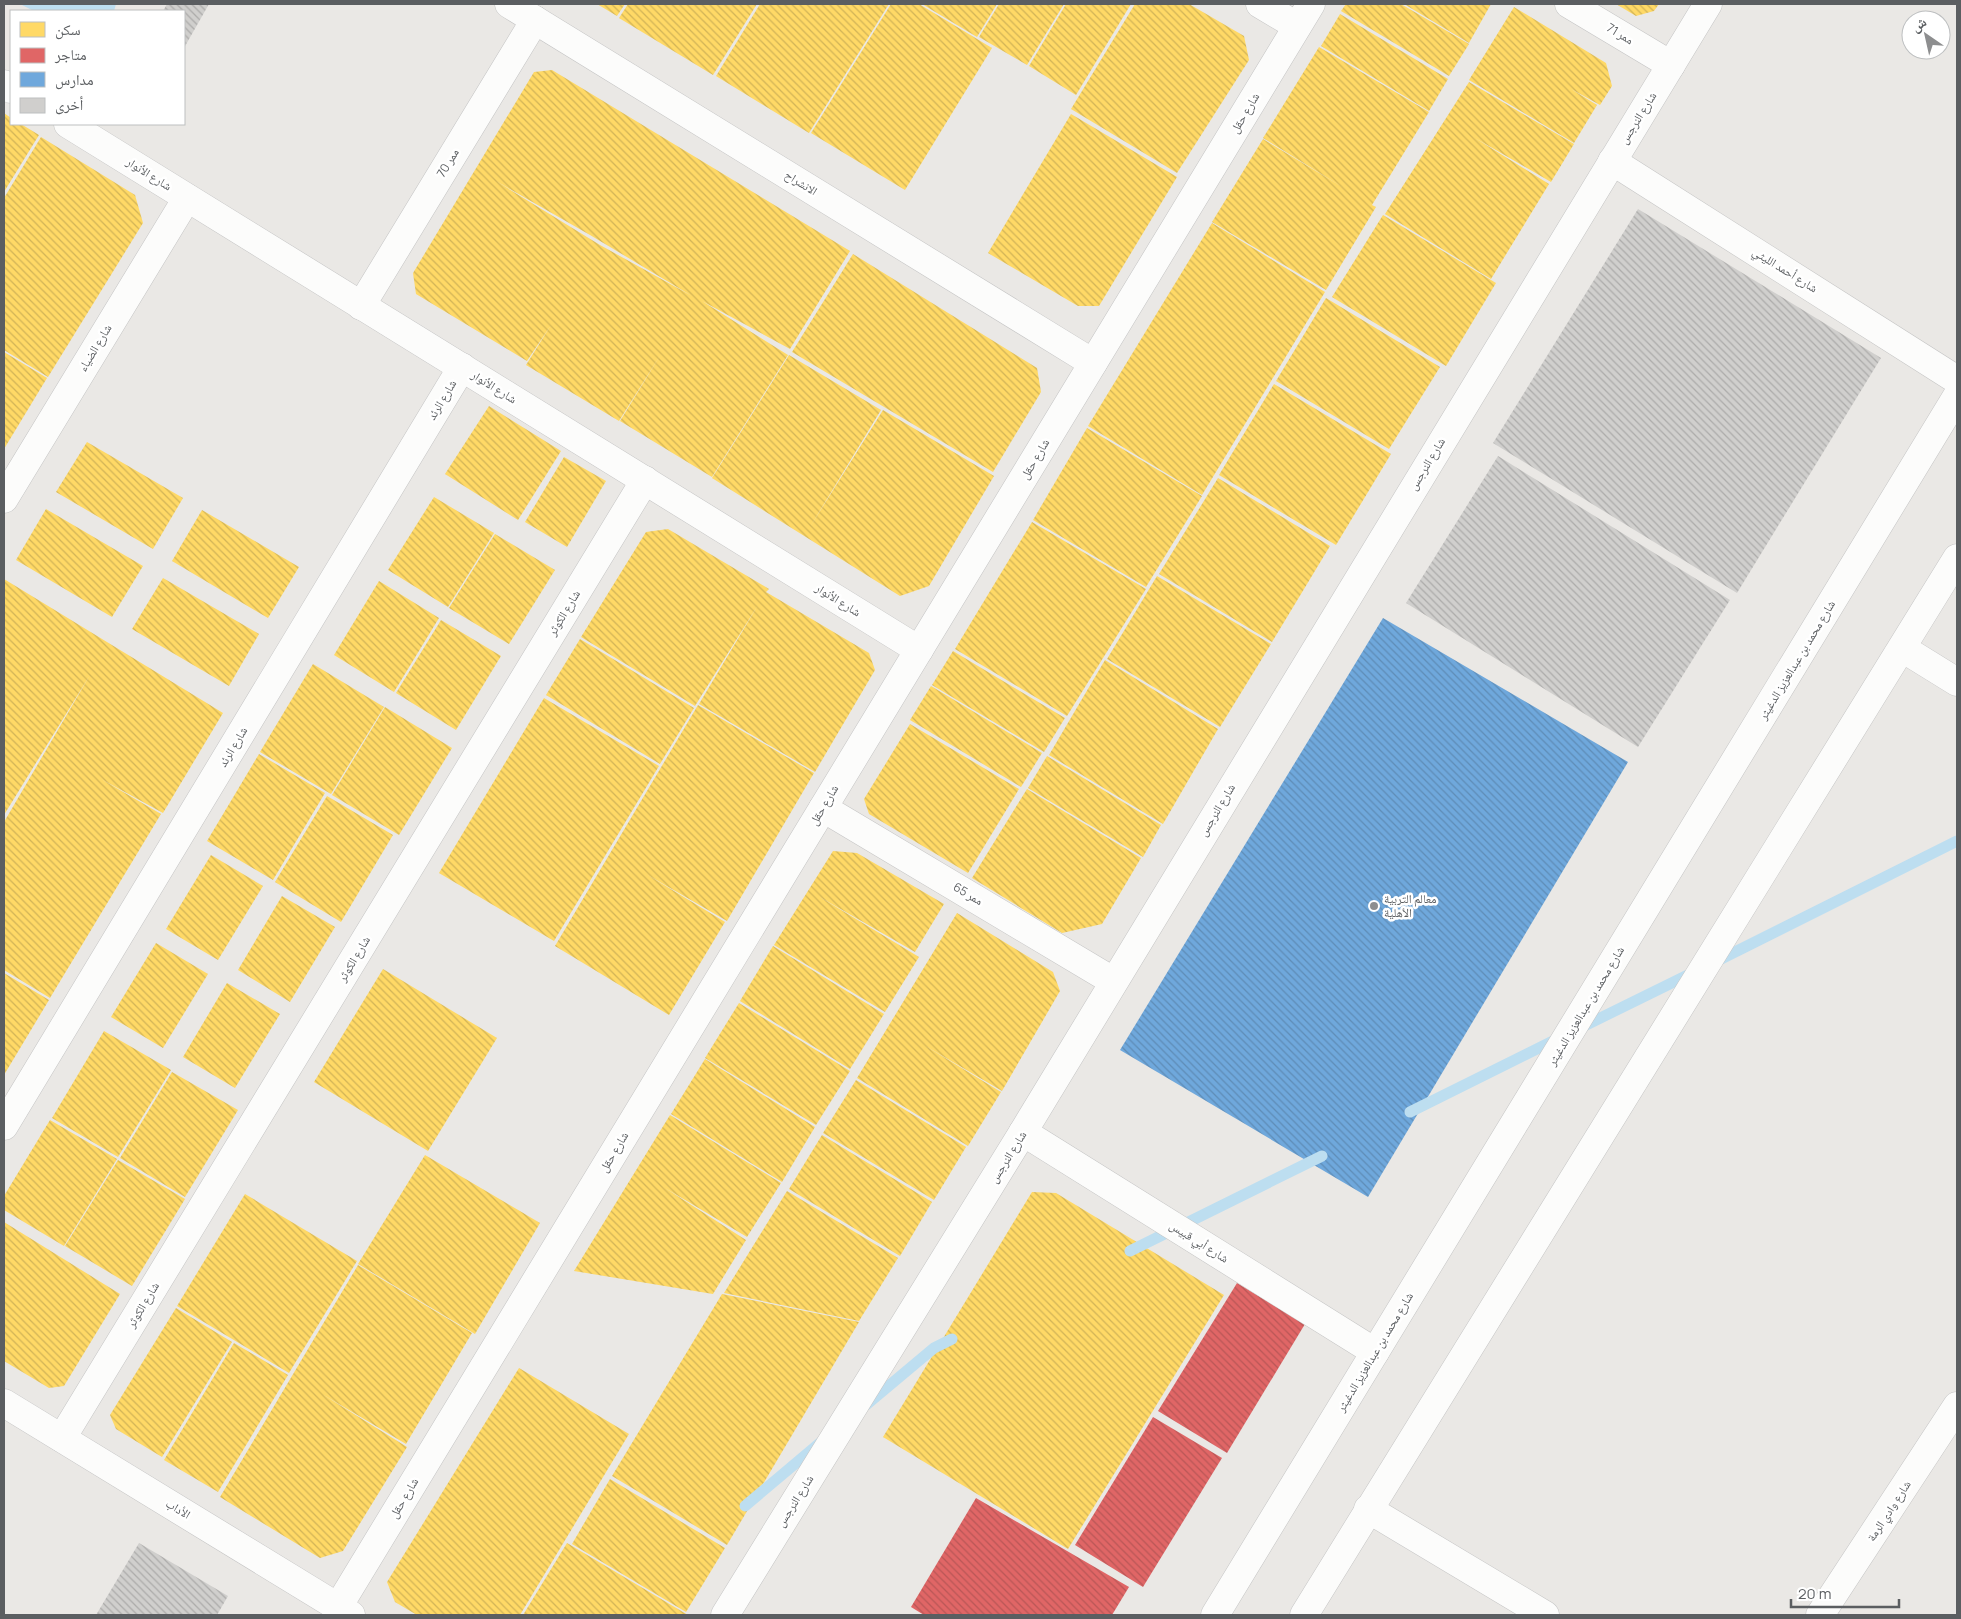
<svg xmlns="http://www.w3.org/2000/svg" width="1961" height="1619" font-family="Manrope,'Noto Naskh Arabic',sans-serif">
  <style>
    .water { fill: #bddef0 }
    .homes { fill: url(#homes-back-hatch); fill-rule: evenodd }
    .shops { fill: url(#shops-back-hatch) }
    .schools { fill: url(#schools-back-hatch) }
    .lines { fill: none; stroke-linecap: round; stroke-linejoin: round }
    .stream { stroke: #bddef0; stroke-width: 11 }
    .building { fill: url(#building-back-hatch) }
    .street-casing { stroke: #c4c4c4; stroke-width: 29 }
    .secondary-casing { stroke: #c5c5c5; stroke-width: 29 }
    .street { stroke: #fcfcfb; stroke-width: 28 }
    .secondary { stroke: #fcfcfb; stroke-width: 28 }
    .poi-dot { fill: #8d8e8f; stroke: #fff; stroke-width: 2 }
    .labels { text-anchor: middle; stroke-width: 5; stroke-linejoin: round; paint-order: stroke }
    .street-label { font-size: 12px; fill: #5b5e61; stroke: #fff }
    .poi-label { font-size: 12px; fill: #5b5e61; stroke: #fff; text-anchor: start }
  </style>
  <defs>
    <pattern id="homes-back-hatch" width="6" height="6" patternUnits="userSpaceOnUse" patternTransform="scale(1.25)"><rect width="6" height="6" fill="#ffd966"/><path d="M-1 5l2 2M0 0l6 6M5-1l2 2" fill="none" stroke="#d1b357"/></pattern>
    <pattern id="shops-back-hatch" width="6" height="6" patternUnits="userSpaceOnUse" patternTransform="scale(1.25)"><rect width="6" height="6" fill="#e06666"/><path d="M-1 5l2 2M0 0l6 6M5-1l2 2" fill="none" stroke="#b95757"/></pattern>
    <pattern id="schools-back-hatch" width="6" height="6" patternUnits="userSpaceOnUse" patternTransform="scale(1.25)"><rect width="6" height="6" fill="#6fa8dc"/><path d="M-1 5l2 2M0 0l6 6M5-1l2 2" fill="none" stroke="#5e8cb6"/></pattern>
    <pattern id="building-back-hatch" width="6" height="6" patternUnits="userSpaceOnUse" patternTransform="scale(1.25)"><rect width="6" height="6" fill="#d0cfcd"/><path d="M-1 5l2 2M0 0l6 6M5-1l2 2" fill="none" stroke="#acabaa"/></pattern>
  </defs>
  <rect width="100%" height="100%" fill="#eae8e5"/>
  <path class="water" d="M20,4H116L114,11H34Z"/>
  <g class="homes">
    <path d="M597,4H625L617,16Z"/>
    <path d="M628,4H757L713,75L619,18Z"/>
    <path d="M760,4H889L809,133L716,76Z"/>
    <path d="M891,4H919L992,48L905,190L811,133Z"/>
    <path d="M922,4H997L977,37Z"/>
    <path d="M999,4H1064L1027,65L979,37Z"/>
    <path d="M1066,4H1131L1076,95L1029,66Z"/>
    <path d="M1135,4H1189L1244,36L1249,60L1177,173L1071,109Z"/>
    <path d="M1346,4H1401L1469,44L1449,76L1341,11Z"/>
    <path d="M1404,4H1491L1469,43Z"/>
    <path d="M1616,4H1659L1654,11L1636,16Z"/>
    <path d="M1514,7L1606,63L1612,86L1600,105L1571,89L1597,105L1574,143L1469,80Z"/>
    <path d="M1340,14L1448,79L1429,111L1321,46Z"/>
    <path d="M1319,47L1429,112L1372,205L1376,207L1326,290L1212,222L1263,139L1344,188L1263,138Z"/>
    <path d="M552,70L850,251L790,349L702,301L788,355L712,477L620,421L661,354L619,421L526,365L551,325L527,361L416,294L413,273L534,72ZM496,181L590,235L692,296L600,245Z"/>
    <path d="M1469,82L1574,144L1551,182L1475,138L1549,184L1491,279L1385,214Z"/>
    <path d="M4,113L11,118V124H21L39,135L4,192Z"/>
    <path d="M1071,114L1177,177L1099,306H1078L988,253Z"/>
    <path d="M41,137L135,195L143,223L48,377L4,350V198Z"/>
    <path d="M1383,215L1496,283L1446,366L1332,297Z"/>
    <path d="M1212,223L1325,292L1202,495L1088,426Z"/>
    <path d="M853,254L1037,368L1041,392L993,472L792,352Z"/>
    <path d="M1326,298L1440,367L1389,449L1276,381Z"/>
    <path d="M4,352L47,378L4,449Z"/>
    <path d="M789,355L881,410L810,527L883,410L994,476L929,586L900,596L712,478Z"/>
    <path d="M1274,384L1391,454L1336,545L1219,475Z"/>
    <path d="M489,406L561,451L518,520L445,474Z"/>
    <path d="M1087,428L1202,496L1146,587L1033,520Z"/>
    <path d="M87,442L183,498L153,549L56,492Z"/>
    <path d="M564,457L606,481L567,547L525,522Z"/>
    <path d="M1218,478L1330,546L1272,642L1159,574Z"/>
    <path d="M434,497L494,533L448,607L388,570Z"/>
    <path d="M46,509L143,566L112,617L16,560Z"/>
    <path d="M202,510L299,567L268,618L172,561Z"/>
    <path d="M1032,522L1146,589L1067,716L955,649Z"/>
    <path d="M668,529L769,589L766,592L869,653L875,670L815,772L699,704L758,605L695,706L581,637L646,532Z"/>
    <path d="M495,534L555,570L509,644L449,608Z"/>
    <path d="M1157,576L1271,644L1220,727L1107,659Z"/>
    <path d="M163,578L259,634L229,686L132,629Z"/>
    <path d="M4,579L223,713L163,813L101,779L161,814L50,998L4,970V822L90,675L4,815Z"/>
    <path d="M379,581L439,618L394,692L334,655Z"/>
    <path d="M441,620L501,656L456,730L396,693Z"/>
    <path d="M580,639L694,708L660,764L546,695Z"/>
    <path d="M953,651L1065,718L1044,752L932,685Z"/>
    <path d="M1105,660L1218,729L1163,824L1049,755Z"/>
    <path d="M313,664L384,707L331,794L260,752Z"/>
    <path d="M931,686L1042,753L1021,787L910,720Z"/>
    <path d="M544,698L659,766L554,941L439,873Z"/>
    <path d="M698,705L814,773L727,921L646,874L725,922L669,1015L555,946Z"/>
    <path d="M385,707L452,748L399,835L332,795Z"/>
    <path d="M910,724L1019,789L968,873L869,814L864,799Z"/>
    <path d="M259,754L325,793L273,880L207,841Z"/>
    <path d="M1047,756L1161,825L1143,857L1028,788Z"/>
    <path d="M1027,789L1141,858L1102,924L1062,933L972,878Z"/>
    <path d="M327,796L393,835L341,922L275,882Z"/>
    <path d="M833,851L857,853L944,904L915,952L818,896L919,957L885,1012L774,945Z"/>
    <path d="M211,855L263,886L218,960L166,929Z"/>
    <path d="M282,896L335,927L290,1002L238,970Z"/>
    <path d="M957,913L1053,972L1060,991L1002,1091L924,1045L1001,1092L968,1146L857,1078Z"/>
    <path d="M156,943L208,974L163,1048L111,1017Z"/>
    <path d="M773,946L884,1014L850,1069L740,1001Z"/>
    <path d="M383,969L497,1038L428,1151L314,1082Z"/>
    <path d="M4,973L49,1000L4,1075Z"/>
    <path d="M227,983L280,1014L235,1088L183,1057Z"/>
    <path d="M739,1003L850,1071L816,1125L705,1058Z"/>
    <path d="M104,1031L171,1070L118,1157L52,1118Z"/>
    <path d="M705,1059L815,1127L782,1182L671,1114Z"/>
    <path d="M172,1072L238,1110L185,1197L120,1158Z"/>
    <path d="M856,1080L966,1147L934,1200L823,1133Z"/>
    <path d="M670,1115L781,1183L747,1237L665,1188L746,1240L713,1294L574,1271Z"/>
    <path d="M50,1120L117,1159L64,1246L4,1210V1196Z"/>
    <path d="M822,1135L932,1202L900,1256L789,1189Z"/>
    <path d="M425,1155L540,1223L475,1334L358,1264Z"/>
    <path d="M118,1160L185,1199L132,1286L65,1246Z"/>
    <path d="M787,1191L898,1258L859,1321L724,1293Z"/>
    <path d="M1032,1192L1056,1193L1224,1295L1068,1549L883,1437Z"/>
    <path d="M245,1194L357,1261L289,1373L177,1306Z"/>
    <path d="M4,1222L120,1294L64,1386L49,1388L4,1361Z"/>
    <path d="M358,1265L472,1333L406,1444L322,1394L407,1447L343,1551L320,1558L220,1497Z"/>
    <path d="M722,1294L859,1322L727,1545L612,1476Z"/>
    <path d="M176,1308L232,1342L162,1457L116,1429L110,1415Z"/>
    <path d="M234,1343L288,1375L218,1492L164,1460Z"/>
    <path d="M519,1368L629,1434L520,1615H417L395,1602L387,1582Z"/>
    <path d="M610,1479L725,1548L686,1612L572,1544Z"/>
    <path d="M567,1543L688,1615H523Z"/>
  </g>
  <g class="shops">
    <path d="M1237,1283L1305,1324L1227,1453L1158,1411Z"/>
    <path d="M1153,1417L1222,1458L1143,1587L1075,1545Z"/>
    <path d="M976,1498L1129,1587L1112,1615H924L911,1607Z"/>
  </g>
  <path class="schools" d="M1383,618L1628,762L1368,1197L1120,1050Z"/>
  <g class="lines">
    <g class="stream">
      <path d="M1715,962L1957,841"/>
      <path d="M1578,1029L1694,972"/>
      <path d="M1410,1112L1559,1038"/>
      <path d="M1130,1251L1322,1156"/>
      <path d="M866,1405L934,1348L952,1339"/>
      <path d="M745,1506L821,1442"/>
    </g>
  </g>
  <g class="building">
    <path d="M167,4H209L184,48V11H163Z"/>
    <path d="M1638,209L1881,358L1737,593L1493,443Z"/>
    <path d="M1498,456L1730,600L1638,747L1406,603Z"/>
    <path d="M139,1543L228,1596L217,1615H96Z"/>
  </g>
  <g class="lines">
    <g class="street-casing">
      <g id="street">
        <path d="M509,4L1093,363"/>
        <path d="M1260,4L1297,26"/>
        <path d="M1569,4L1671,65"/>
        <path d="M4,84L11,89"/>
        <path d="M68,124L919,650"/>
        <path d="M1612,161L1957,380"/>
        <path d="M361,306L535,20"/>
        <path d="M4,499L187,198"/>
        <path d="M1902,648L1957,682"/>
        <path d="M823,808L1113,981"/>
        <path d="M4,1126L462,367"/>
        <path d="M1023,1132L1375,1352"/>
        <path d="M4,1403L351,1615"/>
        <path d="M62,1438L645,480"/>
        <path d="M1368,1509L1545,1615"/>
        <path d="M338,1607L1311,4"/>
        <path d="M725,1615L1023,1132L1708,4"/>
        <path d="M1820,1615L1957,1406"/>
      </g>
    </g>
    <g class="secondary-casing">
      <g id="secondary">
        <path d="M1215,1615L1957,396"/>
        <path d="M1304,1615L1957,558"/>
      </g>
    </g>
    <use href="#street" class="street"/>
    <use href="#secondary" class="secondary"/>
  </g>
  <circle class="poi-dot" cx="1374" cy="906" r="5"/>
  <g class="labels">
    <g class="street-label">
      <text transform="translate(1620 34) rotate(31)" y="4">ممر 71</text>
      <text transform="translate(1245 113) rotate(-59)" y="4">شارع حقل</text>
      <text transform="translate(1638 118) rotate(-58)" y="4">شارع النرجس</text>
      <text transform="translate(448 163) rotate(-59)" y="4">ممر 70</text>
      <text transform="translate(149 174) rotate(32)" y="4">شارع الأنوار</text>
      <text transform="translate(801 183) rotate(32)" y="4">الانشراح</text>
      <text transform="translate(1785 270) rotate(32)" y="4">شارع أحمد الليثي</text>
      <text transform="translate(95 348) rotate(-59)" y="4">شارع الضياء</text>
      <text transform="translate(494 387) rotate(32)" y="4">شارع الأنوار</text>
      <text transform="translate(442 400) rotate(-59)" y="4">شارع الرئد</text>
      <text transform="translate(1035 459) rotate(-59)" y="4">شارع حقل</text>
      <text transform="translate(1427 464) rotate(-59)" y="4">شارع النرجس</text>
      <text transform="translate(838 600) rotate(32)" y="4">شارع الأنوار</text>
      <text transform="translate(564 613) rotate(-59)" y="4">شارع الكوثر</text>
      <text transform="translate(1797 660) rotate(-59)" y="4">شارع محمد بن عبدالعزيز الدغيثر</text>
      <text transform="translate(233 747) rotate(-59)" y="4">شارع الرئد</text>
      <text transform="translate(824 805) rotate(-59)" y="4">شارع حقل</text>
      <text transform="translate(1217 810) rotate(-59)" y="4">شارع النرجس</text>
      <text transform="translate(968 894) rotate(31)" y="4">ممر 65</text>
      <text transform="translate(354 959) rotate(-59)" y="4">شارع الكوثر</text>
      <text transform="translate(1586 1006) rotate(-59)" y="4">شارع محمد بن عبدالعزيز الدغيثر</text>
      <text transform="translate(614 1152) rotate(-59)" y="4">شارع حقل</text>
      <text transform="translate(1008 1157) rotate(-58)" y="4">شارع النرجس</text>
      <text transform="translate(1199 1242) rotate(32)" y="4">شارع أبي قبيس</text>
      <text transform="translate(143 1305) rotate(-59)" y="4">شارع الكوثر</text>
      <text transform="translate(1375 1352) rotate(-59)" y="4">شارع محمد بن عبدالعزيز الدغيثر</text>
      <text transform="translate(404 1498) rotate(-59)" y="4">شارع حقل</text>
      <text transform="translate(795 1501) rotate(-58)" y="4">شارع النرجس</text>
      <text transform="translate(178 1509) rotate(31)" y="4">الأداب</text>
      <text transform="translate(1889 1511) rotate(-57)" y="4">شارع وادي الرمة</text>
    </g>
    <g class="poi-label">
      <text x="1384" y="903">معالم التربية<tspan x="1384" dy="14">الأهلية</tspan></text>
    </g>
  </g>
  <rect width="1961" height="1619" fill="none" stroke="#5b5e61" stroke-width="10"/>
  <rect x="10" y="10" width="175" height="115" fill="#ffffff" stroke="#bdbfc0"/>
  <rect x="20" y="22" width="25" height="15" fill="#ffd966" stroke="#bdbfc0"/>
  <text x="55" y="35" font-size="15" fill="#5b5e61">سكن</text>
  <rect x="20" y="48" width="25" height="15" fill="#e06666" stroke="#bdbfc0"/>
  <text x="55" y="60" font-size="15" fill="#5b5e61">متاجر</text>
  <rect x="20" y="72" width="25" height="15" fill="#6fa8dc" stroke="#bdbfc0"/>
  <text x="55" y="85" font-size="15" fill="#5b5e61">مدارس</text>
  <rect x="20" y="98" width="25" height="15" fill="#d0cfcd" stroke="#bdbfc0"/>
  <text x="55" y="110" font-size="15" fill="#5b5e61">أخرى</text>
  <g transform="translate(1926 35) rotate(326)"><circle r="24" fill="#ffffff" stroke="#bdbfc0"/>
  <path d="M0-4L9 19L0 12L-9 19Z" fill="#8d8e8f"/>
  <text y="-8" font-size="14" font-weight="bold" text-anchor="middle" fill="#5b5e61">ش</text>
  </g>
  <path d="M1791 1599v8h108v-8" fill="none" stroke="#5b5e61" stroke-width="2.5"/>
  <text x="1798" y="1599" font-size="15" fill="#5b5e61" stroke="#ffffff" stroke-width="4" paint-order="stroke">20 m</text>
</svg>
